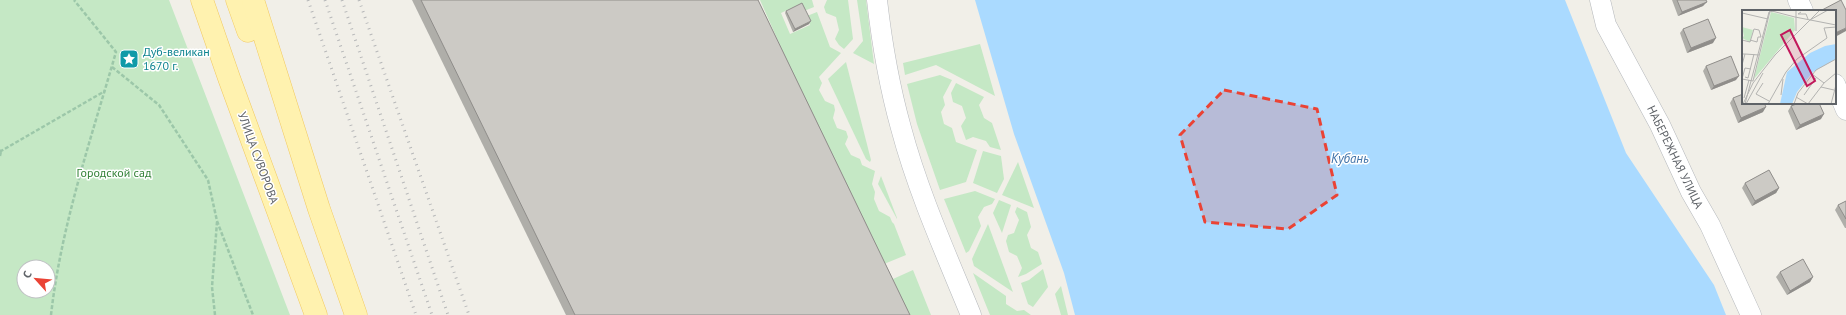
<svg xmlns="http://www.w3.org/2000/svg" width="1846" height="315" font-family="'PT Sans',sans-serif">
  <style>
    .green { fill: #c5e8c5; fill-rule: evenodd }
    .water { fill: #aadaff }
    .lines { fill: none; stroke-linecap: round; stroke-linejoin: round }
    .minor-casing { stroke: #b5b8bc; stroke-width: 21 }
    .major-casing { stroke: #f2c960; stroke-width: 23 }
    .path { stroke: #9cc7a9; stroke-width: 2.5; stroke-dasharray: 4 2; stroke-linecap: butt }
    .minor { stroke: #fff; stroke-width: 20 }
    .major { stroke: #fff2af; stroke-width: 22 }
    .rail { stroke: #b6b7b8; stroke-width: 3; stroke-dasharray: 1 5; stroke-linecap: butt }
    .wall { fill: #afaea9 }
    .shaded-wall { fill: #8f8d8a }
    .building { fill: #cccac5; stroke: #8f8d8a }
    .marked { fill: #ea4335; fill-opacity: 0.2; stroke: #ea4335; stroke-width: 3; stroke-dasharray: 8 5; stroke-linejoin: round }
    .labels { text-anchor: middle; stroke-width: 3; stroke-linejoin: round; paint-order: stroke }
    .culture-label { font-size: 12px; fill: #0d838f; stroke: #fff; text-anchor: start }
    .street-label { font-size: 12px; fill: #5f6368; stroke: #fff }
    .park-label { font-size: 12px; fill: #348238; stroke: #fff }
    .water-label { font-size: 13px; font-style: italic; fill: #4174aa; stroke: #fff }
    .inset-road { fill: none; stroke: #b3b3b1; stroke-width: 1 }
    .view { fill: #c2185b; fill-opacity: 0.15; stroke: #c2185b; stroke-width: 2 }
    .inset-edge { fill: none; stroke: #5f6368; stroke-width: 2 }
  </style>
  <rect width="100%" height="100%" fill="#f1efe8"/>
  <g class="green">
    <path d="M0,0H169L290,315H0ZM24,267H48V291H24Z"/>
    <path d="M760,0H812L814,7L804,11L800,4L781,13L790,34L810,25L807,16L817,12L830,47L841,53L819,77L822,83L819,90L825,101L834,105L835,110L833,118L837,128L846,131L848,137L845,144L851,155L860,159L862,165L875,171L872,184L875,192L874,199L879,211L890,217L892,222L894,224L906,255L884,264L818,131Z"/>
    <path d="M827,0H848L853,39L844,49L839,45L835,39L839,30L836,17L826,13L824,7Z"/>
    <path d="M857,0H866L874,64L853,53L863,41Z"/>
    <path d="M980,44L995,96L936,65L905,75L903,63Z"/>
    <path d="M846,62L871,160L870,162L866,159L828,79Z"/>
    <path d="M940,75L952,80L943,97L945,105L941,112L944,124L952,128L956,142L977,150L966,182L940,190L917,124L907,84Z"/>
    <path d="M956,83L984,97L979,105L984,118L992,123L1001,150L990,147L986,141L973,137L966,140L961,126L966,118L962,106L953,102L951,93Z"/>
    <path d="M983,151L1001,156L1004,179L997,193L973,183Z"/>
    <path d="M1018,162L1034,208L1002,195Z"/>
    <path d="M881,176L897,218V219L878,184Z"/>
    <path d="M975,191L995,199L992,204L984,207L978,217L981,226L969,251L966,253L944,199Z"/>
    <path d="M999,200L1011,205L1002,233L993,213Z"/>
    <path d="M1017,207L1027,212L1031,227L1027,235L1031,248L1038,252L1042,264L1026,274L1018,277L1022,268L1017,256L1009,252L1006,241L1008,235L1014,233L1019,220L1015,212Z"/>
    <path d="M988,224L1013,292L974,266L972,259Z"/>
    <path d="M1043,269L1048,287L1033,307L1028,304L1021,283L1029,280Z"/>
    <path d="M913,270L931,315H909L893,279Z"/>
    <path d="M973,273L1006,296V304L1017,311L1024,310L1031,315H990Z"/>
    <path d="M1061,286L1068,315H1061L1055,294Z"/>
  </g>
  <path class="water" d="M975,0H1565L1626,153L1714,285L1726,315H1075L1064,273L1014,134Z"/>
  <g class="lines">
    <g class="minor-casing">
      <g id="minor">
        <path d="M877,0C882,44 889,85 901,128C918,192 946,254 971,315"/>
        <path d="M1600,0L1606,25L1660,125L1691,192L1710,225L1751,315"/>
        <path d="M1798,0L1803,11"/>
        <path d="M1835,84L1846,110"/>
      </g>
    </g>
    <g class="major-casing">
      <g id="major">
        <path d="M202,0L229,78L316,315"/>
        <path d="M237,0L248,31"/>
        <path d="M253,0L319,209L356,315"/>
      </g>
    </g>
    <g class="path">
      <path d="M112,67L159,105L208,180L217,221L253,315"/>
      <path d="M0,150L1,151L105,91"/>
      <path d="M0,156L1,151"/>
      <path d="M51,315C61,226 91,139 116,52L74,0"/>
      <path d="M215,315L212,287L217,222"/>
    </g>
    <use href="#minor" class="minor"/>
    <use href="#major" class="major"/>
    <g class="rail">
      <path d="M308,0L416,315"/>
      <path d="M325,0L432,315"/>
      <path d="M342,0L448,315"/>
      <path d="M359,0L469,315"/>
    </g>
  </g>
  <g class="wall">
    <path d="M412,0H758L910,315H566Z"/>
    <path d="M1672,0H1706L1703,6L1678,16Z"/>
    <path d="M786,11L809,24L793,32L785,13Z"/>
    <path d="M1683,29L1713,43L1687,53L1680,33Z"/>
    <path d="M1706,66L1736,80L1711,90L1703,71Z"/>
    <path d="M1733,98L1763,112L1738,123L1730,103Z"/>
    <path d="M1791,106L1821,119L1796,130L1788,111Z"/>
    <path d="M1745,183L1779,188L1776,193L1752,206L1742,188Z"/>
    <path d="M1846,201V228H1845L1835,210L1838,205Z"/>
    <path d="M1780,272L1813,277L1810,282L1787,295L1776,277Z"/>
  </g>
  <g class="shaded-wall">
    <path d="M1707,2L1703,6L1678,16L1682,12Z"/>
    <path d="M811,21L809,24L793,32L795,29Z"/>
    <path d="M1846,28V31L1835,37V33Z"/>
    <path d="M1716,38L1713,43L1687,53L1691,48Z"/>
    <path d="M1739,76L1736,80L1711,90L1714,86Z"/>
    <path d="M1766,107L1763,112L1738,123L1741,118Z"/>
    <path d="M1824,114L1821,119L1796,130L1800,125Z"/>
    <path d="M1779,188L1776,193L1752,206L1755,201Z"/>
    <path d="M1813,277L1810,282L1787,295L1790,291Z"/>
  </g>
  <g class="building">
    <path d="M421,0H758L910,315H575Z"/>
    <path d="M1677,0H1706L1707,2L1682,12Z"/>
    <path d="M1841,0L1846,10V28L1835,33V11H1823L1822,10Z"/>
    <path d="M802,3L811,21L795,29L786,11Z"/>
    <path d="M1708,19L1716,38L1691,48L1683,29Z"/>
    <path d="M1731,56L1739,76L1714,86L1706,66Z"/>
    <path d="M1743,94V103H1764L1766,107L1741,118L1733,98Z"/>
    <path d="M1799,103H1819L1824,114L1800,125L1791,106Z"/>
    <path d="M1769,170L1779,188L1755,201L1745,183Z"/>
    <path d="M1846,201V219L1838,205Z"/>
    <path d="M1803,259L1813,277L1790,291L1780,272Z"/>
  </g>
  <path class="marked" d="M1224,90L1317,109L1337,195L1288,229L1205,222L1180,135Z"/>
  <defs>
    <g id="sight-square" transform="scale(1)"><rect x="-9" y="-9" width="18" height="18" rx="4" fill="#0f9aa8" stroke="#fff"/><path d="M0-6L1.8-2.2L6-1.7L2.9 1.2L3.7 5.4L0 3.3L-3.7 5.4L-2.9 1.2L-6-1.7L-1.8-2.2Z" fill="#fff"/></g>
  </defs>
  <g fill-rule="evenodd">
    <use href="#sight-square" x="129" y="59"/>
  </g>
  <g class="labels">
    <g class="culture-label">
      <text x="143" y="56">Дуб-великан<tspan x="143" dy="14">1670 г.</tspan></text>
    </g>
    <g class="street-label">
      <text transform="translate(1675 157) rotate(64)" y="4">НАБЕРЕЖНАЯ УЛИЦА</text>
      <text transform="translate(258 158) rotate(70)" y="4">УЛИЦА СУВОРОВА</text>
    </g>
    <g class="park-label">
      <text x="114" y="177">Городской сад</text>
    </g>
    <g class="water-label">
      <text x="1350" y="163">Кубань</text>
    </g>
  </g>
  <g transform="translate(1742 10)">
    <rect width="94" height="94" fill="#f1efe8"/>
    <path d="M29,2L52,8L53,20L12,69ZM0,17L11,20L8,32L0,28L2,26Z" fill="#c5e8c5"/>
    <path d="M94,34V49L71,62L55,82L50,94H38L45,62L68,43L83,36Z" fill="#aadaff"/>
    <path class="inset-road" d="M26,0L53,7M59,2L56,4H64L66,9M0,3L26,9M53,7L94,15M68,10L86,0M54,21V0M0,30L8,32L12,19M8,30L15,32L16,27H19L17,20L12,19M0,44H3L0,55M3,44L17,45M9,59L3,58L0,69L11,71M70,64L82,73M3,67L6,68L12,44M11,71L28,1M21,73L14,84L27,91M79,77L92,80M39,85L41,69M62,85L74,68M54,87L66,94M2,88L7,70M1,94L11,73L33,45L78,0M3,94L27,2L37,0M4,94L21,63M26,94L44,62L55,49L85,28L82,18L94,17M52,94L56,83L74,60L94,49M66,94L82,73L94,63M89,94L94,75"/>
    <path class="view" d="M48,20L73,71L65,76L39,25Z"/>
    <rect width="94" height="94" class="inset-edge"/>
  </g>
  <g transform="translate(36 279) rotate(297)"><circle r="19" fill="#ffffff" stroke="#bfc1c3"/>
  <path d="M0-3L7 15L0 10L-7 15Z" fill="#ea4335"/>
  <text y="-6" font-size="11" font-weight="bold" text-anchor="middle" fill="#5f6368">С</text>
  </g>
</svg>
